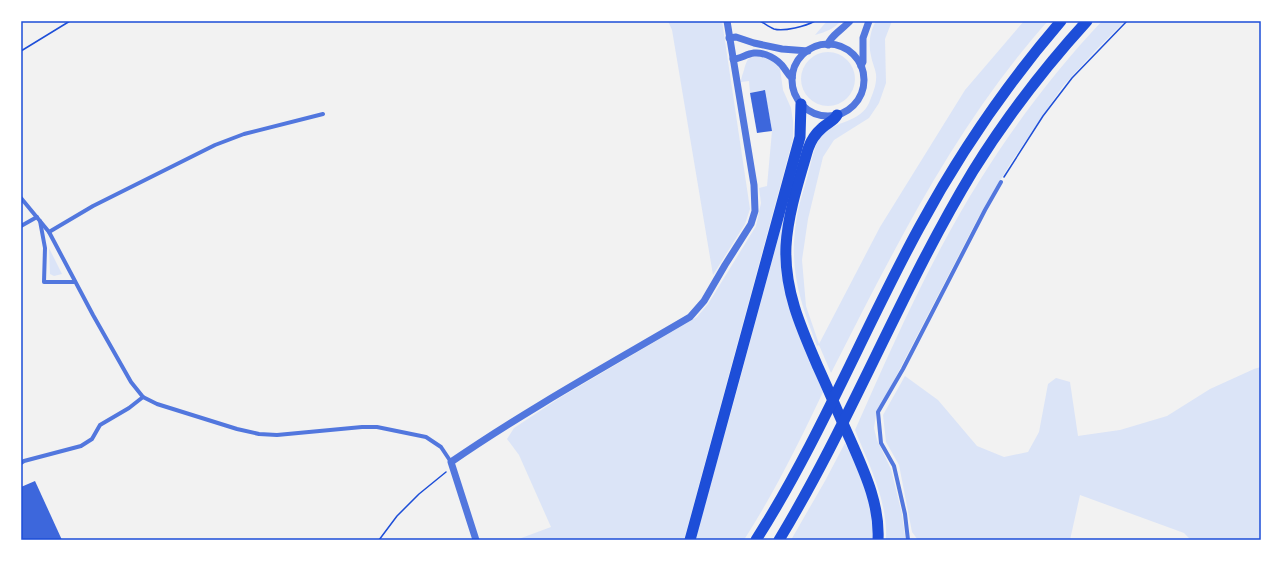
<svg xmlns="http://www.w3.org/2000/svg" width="1282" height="561" font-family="'Sofia Sans Condensed',sans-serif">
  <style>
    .green { fill: #dbe4f7 }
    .building { fill: #3d67dc }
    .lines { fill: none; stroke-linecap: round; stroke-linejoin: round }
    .path { stroke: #1d4ed8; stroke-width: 1.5 }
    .minor { stroke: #5277de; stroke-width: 4 }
    .tertiary { stroke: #5277de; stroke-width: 7 }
    .motorway { stroke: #1d4ed8; stroke-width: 11 }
    .neatline { fill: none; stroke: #1d4ed8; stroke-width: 1.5 }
  </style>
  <rect width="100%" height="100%" fill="#f2f2f2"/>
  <g class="green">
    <path d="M668,21H722L750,209L745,224L713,275L672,30Z"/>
    <path d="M827,21H841C833,29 826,32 815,35Z"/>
    <path d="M876,21H892L885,39L886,83L879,103L869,118L834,140L823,157L808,219L802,260L806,306L819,344L880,227L965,90L1024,21H1048C955,125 894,250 831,373L819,345L817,346C800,301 789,271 796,222C798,207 803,192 807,178C811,165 814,144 822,135C836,120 860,123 869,103C873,93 877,84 876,74C875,68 872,62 871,56C868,44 870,31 876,21Z"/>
    <path d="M1102,21H1125L1095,51L1063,86L1010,164L978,218L876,415L874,428L877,440L891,469L902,514L905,536V540H886C888,501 869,465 855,430C883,367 911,303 944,242C987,162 1040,87 1102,21Z"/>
    <circle cx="828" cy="79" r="27"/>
    <path d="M762,56L773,60L780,69L783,90L791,108L793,121V139L684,540H516L551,527L519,455L507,439L514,428L561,397L697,317L708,304L756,226L761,203L759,188L767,186L772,131L764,90L750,93L749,81L741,82C741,77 743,74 744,70C748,56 748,58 762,56Z"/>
    <path d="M794,180L785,220L791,312L823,392C799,443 774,493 744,540H695L731,412Z"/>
    <path d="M49,248L62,274L54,276L50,274Z"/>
    <path d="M1261,367V540H1191L1184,533L1080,495L1070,540H918L912,532L899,465L886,442L883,415L905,376L938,400L977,446L1004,457L1028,452L1039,432L1048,384L1056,378L1070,382L1078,436L1120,430L1167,416L1210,389L1254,369Z"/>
    <path d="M845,443L866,486L873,512L874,540H791L825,481Z"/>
  </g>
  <g class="building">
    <path d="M765,90L772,131L757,133L750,93Z"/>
    <path d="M35,481L62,540H21V487Z"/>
  </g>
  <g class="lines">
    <g class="path">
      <path d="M760,21C764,23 769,27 774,29C784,32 806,26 815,21"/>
      <path d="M21,51L70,21"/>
      <path d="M1004,177L1043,116L1072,78L1127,21"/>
      <path d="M379,540L397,516L419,494L446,472"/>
    </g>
    <g class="minor">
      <path d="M21,198L49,232L93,315L131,382L143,397L157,404L237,429L259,434L277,435L362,427H377L426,437L441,447L451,462"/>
      <path d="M40,221L45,248L44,282H75"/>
      <path d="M21,226L37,217"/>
      <path d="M49,232L93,206L215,145L244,134L323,114"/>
      <path d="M21,463L24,461L81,446L92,439L100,425L129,408L143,397"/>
      <path d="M908,540L905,514L894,466L881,443L878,412L903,369L985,210L1001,182"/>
    </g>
    <g class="tertiary">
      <path d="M729,38L736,37L754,43L782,49L808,51"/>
      <circle cx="828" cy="80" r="36"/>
      <path d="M828,45C829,37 844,28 850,21"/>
      <path d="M733,59C740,59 746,54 754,53C765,52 778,59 784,68C787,72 788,75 792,78"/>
      <path d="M861,66L863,62V38L869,21"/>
      <path d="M476,540L451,462C528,409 610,364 690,317L704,301L725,265L751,224L755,211L754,185L727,21"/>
    </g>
    <g class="motorway">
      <path d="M837,115C834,121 827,123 822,128C815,134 811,140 808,149C799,180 788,213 786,246C784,290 801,328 818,367C829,391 839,415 850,439C864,471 880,504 878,540"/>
      <path d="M690,540L800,137L801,104"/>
      <path d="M756,540C819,441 863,331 919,228C959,154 1006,85 1061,21"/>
      <path d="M779,540C851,421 901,290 973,171C1006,118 1045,67 1087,21"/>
    </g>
  </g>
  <rect width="1282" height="561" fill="none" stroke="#ffffff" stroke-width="44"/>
  <rect x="22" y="22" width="1238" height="517" class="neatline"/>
</svg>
